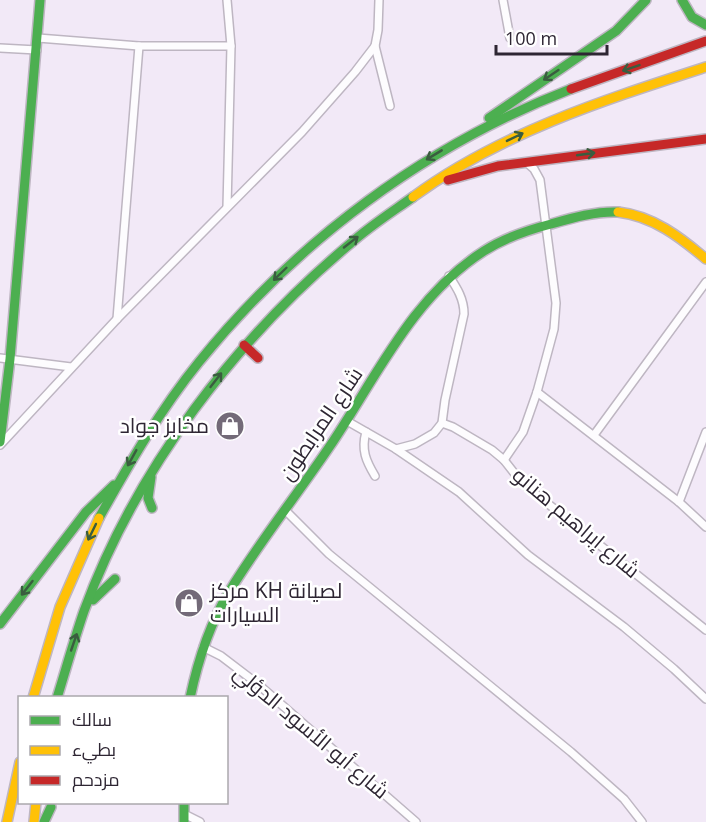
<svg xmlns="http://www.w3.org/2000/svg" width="706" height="822" font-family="'Open Sans',Cairo,sans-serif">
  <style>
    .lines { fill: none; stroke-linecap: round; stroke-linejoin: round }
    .street-casing { stroke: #beb6c2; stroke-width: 10 }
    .fast-casing { stroke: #beb6c2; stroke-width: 12 }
    .slow-casing { stroke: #beb6c2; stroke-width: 12 }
    .jam-casing { stroke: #beb6c2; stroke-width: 12 }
    .street { stroke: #fdfcfe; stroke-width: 7 }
    .fast { stroke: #4caf50; stroke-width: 9 }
    .slow { stroke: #ffc107; stroke-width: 9 }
    .jam { stroke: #c62828; stroke-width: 9 }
    .oneway { stroke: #3a5d3f }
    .labels { text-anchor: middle; stroke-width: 5; stroke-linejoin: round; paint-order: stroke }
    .street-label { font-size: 21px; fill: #2e2633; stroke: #fff }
    .poi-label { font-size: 21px; fill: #2e2633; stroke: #fff; text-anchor: end }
  </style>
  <rect width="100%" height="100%" fill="#f2e9f7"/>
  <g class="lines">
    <g class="street-casing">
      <g id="street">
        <path d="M503,0L510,38"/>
        <path d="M38,38L139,46H231"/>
        <path d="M375,46L390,106"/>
        <path d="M0,48L37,50"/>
        <path d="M227,207L231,46L227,0"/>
        <path d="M117,319L139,46"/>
        <path d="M0,358L71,367"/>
        <path d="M537,392L679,502L706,527"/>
        <path d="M347,421L396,449L459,492L528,555L624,627L674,669L706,699"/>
        <path d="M442,423L453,427L492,450L504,460L522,483L706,630"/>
        <path d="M366,432C361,450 366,461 375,476"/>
        <path d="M594,435L706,282"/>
        <path d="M0,445L117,319L302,132L355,72L375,46L378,30L379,0"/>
        <path d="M396,449L415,444L434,433L442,423L445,400L464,314C464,299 457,288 449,276"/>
        <path d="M504,460L523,432L537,392L554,329L556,303L540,180L534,169L526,162"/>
        <path d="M679,502L706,432"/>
        <path d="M285,510L329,554L571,752L624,799L642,822"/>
        <path d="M203,647L221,656L259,685L416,822"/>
        <path d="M184,814L200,822"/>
      </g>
    </g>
    <g class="fast-casing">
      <g id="fast">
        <path d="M682,0L692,17L706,25"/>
        <path d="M489,118L616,31L646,0"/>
        <path d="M0,442L10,359L40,0"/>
        <path d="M151,477L148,498L152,508"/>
        <path d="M99,518C129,464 160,410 199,362C297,241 426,145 571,89"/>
        <path d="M93,600L115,579"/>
        <path d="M0,624L86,512L114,485"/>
        <path d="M57,698C66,669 74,640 84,611C136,469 236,339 351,243C370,226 392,212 413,197"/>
        <path d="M190,698C198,660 209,625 229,592C260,541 297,495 330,446C376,378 412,297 484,251C504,238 528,230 551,224C572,218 596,211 618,212"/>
        <path d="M184,802V822"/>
        <path d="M44,822L51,807"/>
      </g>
    </g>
    <g class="slow-casing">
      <g id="slow">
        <path d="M413,197C500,133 604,100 706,67"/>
        <path d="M618,212C653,216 680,237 706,259"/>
        <path d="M33,698L60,607L99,518"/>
        <path d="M7,822L20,762"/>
        <path d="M34,822L36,802"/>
      </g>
    </g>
    <g class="jam-casing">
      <g id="jam">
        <path d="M571,89L706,41"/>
        <path d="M448,180L498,166L706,139"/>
        <path d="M244,345L258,358"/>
      </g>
    </g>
    <use href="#street" class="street"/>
    <use href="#fast" class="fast"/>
    <use href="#slow" class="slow"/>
    <use href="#jam" class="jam"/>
  </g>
  <defs><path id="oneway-shaft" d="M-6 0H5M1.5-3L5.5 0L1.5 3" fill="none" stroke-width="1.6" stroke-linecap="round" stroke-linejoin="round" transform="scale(1.5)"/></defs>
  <g class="oneway">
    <use href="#oneway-shaft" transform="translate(631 68) rotate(161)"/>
    <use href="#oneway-shaft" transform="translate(551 75) rotate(146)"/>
    <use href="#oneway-shaft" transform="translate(515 137) rotate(-26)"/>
    <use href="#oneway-shaft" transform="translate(586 154) rotate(-8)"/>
    <use href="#oneway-shaft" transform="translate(434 155) rotate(149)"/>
    <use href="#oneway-shaft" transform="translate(351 242) rotate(-38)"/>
    <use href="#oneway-shaft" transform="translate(280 274) rotate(136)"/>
    <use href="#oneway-shaft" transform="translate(216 380) rotate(-52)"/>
    <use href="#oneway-shaft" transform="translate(132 458) rotate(119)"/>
    <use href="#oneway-shaft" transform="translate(92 532) rotate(116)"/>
    <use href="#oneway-shaft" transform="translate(27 588) rotate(128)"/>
    <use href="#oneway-shaft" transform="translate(74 642) rotate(-71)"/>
  </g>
  <defs>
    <g id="shop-disc" transform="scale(1.5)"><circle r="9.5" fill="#736a78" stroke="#fff"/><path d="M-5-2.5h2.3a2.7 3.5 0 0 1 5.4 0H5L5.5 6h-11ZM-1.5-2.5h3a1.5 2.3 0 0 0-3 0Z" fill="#fff"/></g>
  </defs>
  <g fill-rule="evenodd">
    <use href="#shop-disc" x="230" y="426"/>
    <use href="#shop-disc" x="189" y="603"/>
  </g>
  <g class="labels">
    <g class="street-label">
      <text transform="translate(321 424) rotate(-56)" y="7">شارع المرابطون</text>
      <text transform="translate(576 523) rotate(40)" y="7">شارع إبراهيم هنانو</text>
      <text transform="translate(311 732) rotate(40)" y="7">شارع أبو الأسود الدؤلي</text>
    </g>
    <g class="poi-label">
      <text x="209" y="433">مخابز جواد</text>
      <text x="210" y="598" text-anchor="start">مركز KH لصيانة<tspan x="210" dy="24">السيارات</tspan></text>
    </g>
  </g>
  <rect x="18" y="696" width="210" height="108" fill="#ffffff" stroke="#aba8ad" stroke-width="1.5"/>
  <rect x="30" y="716" width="30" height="9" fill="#4caf50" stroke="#aba8ad" stroke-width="1.5"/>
  <text x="72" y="726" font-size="18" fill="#2e2633">سالك</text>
  <rect x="30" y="746" width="30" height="9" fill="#ffc107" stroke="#aba8ad" stroke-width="1.5"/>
  <text x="72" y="756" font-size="18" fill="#2e2633">بطيء</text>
  <rect x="30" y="776" width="30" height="9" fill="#c62828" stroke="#aba8ad" stroke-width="1.5"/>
  <text x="72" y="786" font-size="18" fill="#2e2633">مزدحم</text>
  <path d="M496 45v9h111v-9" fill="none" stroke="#2e2633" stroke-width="3"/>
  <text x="505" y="45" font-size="18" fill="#2e2633" stroke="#ffffff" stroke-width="4.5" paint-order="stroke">100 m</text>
</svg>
